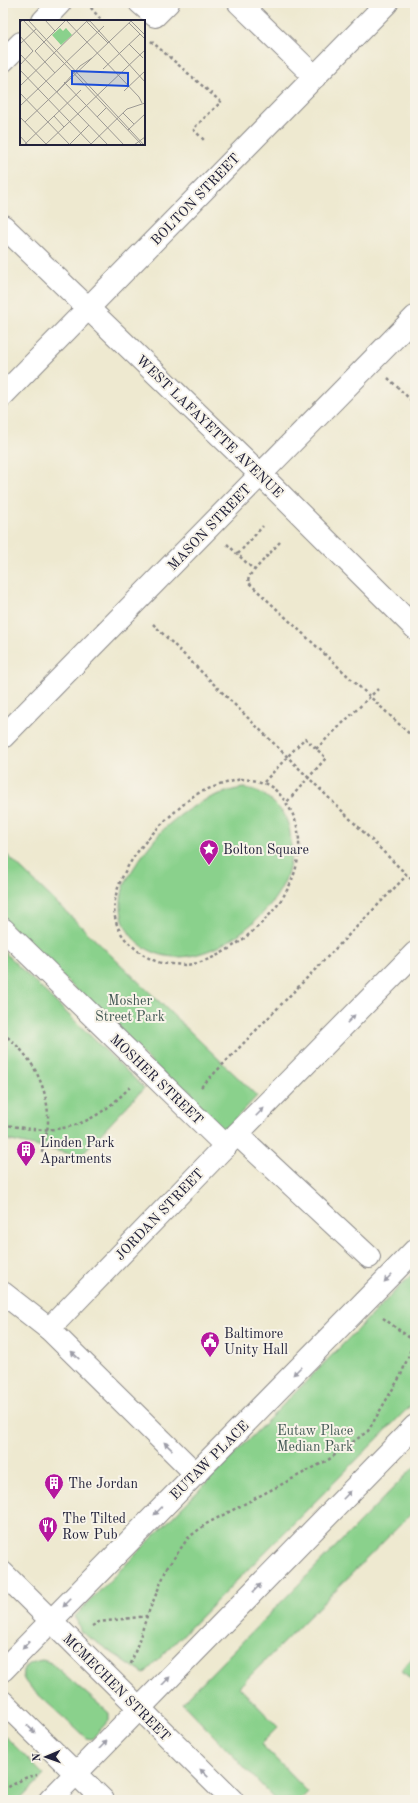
<svg xmlns="http://www.w3.org/2000/svg" width="418" height="1803" font-family="'Old Standard TT',serif">
  <style>
    .green { fill: #8ad18c; stroke: #567a64 }
    .lines { fill: none; stroke-linecap: round; stroke-linejoin: round }
    .minor-casing { stroke: #888686; stroke-width: 24 }
    .major-casing { stroke: #888686; stroke-width: 24 }
    .path { stroke: #888686; stroke-width: 2.5; stroke-dasharray: 3 3; stroke-linecap: butt }
    .minor { stroke: #fff; stroke-width: 22 }
    .major { stroke: #fff; stroke-width: 22 }
    .oneway { fill: #9c9ca7 }
    .labels { text-anchor: middle; stroke-width: 4; stroke-linejoin: round; paint-order: stroke }
    .street-label { font-size: 14px; fill: #22223b; stroke: #f7f3e8 }
    .poi-label { font-size: 14px; fill: #22223b; stroke: #f7f3e8; text-anchor: start }
    .park-label { font-size: 14px; fill: #415753; stroke: #f7f3e8 }
    .inset-road { fill: none; stroke: #9c9994; stroke-width: 1 }
    .view { fill: #1d4ed8; fill-opacity: 0.15; stroke: #1d4ed8; stroke-width: 2 }
    .inset-edge { fill: none; stroke: #22223b; stroke-width: 2 }
  </style>
  <rect width="100%" height="100%" fill="#f7f3e8"/>
  <filter id="ink" filterUnits="userSpaceOnUse"><feTurbulence type="fractalNoise" baseFrequency=".025" numOctaves="2"/><feDisplacementMap in="SourceGraphic" scale="8" xChannelSelector="R" yChannelSelector="G"/><feConvolveMatrix kernelMatrix="1 2 1 2 8 2 1 2 1" color-interpolation-filters="sRGB"/></filter>
  <filter id="wash" filterUnits="userSpaceOnUse"><feTurbulence type="fractalNoise" baseFrequency=".012" numOctaves="4" result="noise"/><feDisplacementMap in="SourceGraphic" scale="16" xChannelSelector="R" yChannelSelector="G"/><feGaussianBlur stdDeviation="0.9" result="paint"/><feColorMatrix in="noise" values="0 0 0 0 0 0 0 0 0 0 0 0 0 0 0 0 0 1.4 0 .05"/><feComposite in="paint" operator="in"/></filter>
  <g filter="url(#wash)">
    <rect width="100%" height="100%" fill="#eee9d0"/>
    <g class="green">
      <path d="M243,788C257,789 264,794 274,803C287,815 290,826 291,843C291,851 291,860 289,868C279,913 213,965 166,956C132,949 113,920 124,886C129,872 155,837 166,827C188,807 213,793 243,788Z"/>
      <path d="M3,851L257,1096L223,1132L3,919Z"/>
      <path d="M3,951L144,1088L80,1156L3,1139Z"/>
      <path d="M415,1271V1401L144,1674L81,1632L75,1616Z"/>
      <path d="M415,1466V1510L239,1687L278,1727L261,1744L308,1792L300,1800H276L182,1703Z"/>
      <path d="M415,1655V1683L401,1670Z"/>
      <path d="M42,1660L50,1662L109,1713V1720L92,1739L86,1738L30,1687C15,1672 25,1663 42,1660Z"/>
      <path d="M3,1734L44,1775L20,1800H3Z"/>
    </g>
  </g>
  <g filter="url(#ink)">
    <g class="lines">
      <g class="minor-casing">
        <g id="minor">
          <path d="M140,3L155,16L168,3"/>
          <path d="M239,3L315,77"/>
          <path d="M43,21L60,3"/>
          <path d="M3,61L21,43"/>
          <path d="M3,395L387,3"/>
          <path d="M3,737L415,317"/>
          <path d="M3,929L226,1146"/>
          <path d="M237,1134L369,1257"/>
          <path d="M3,1293L49,1329"/>
          <path d="M196,1474L49,1329L237,1134L415,953"/>
          <path d="M3,1573L232,1800"/>
          <path d="M3,1670L415,1250"/>
          <path d="M3,1702L103,1800"/>
          <path d="M50,1800L415,1426"/>
        </g>
      </g>
      <g class="major-casing">
        <path id="major" d="M3,226L261,475L415,628"/>
      </g>
      <g class="path">
        <path d="M87,3L102,21"/>
        <path d="M151,41L221,102L193,129L205,141"/>
        <path d="M388,378L415,404"/>
        <path d="M280,542L249,576L248,582L415,739"/>
        <path d="M227,544L254,570"/>
        <path d="M238,554L263,526"/>
        <path d="M153,624L415,883"/>
        <path d="M316,749L378,689"/>
        <path d="M241,779C264,780 276,786 288,806C305,831 301,866 286,892C269,923 222,962 186,965C181,965 176,964 171,964C154,964 141,954 129,943C87,902 145,837 177,810C183,805 189,799 195,795C210,787 226,783 241,779Z"/>
        <path d="M264,782L305,738L326,758L286,803"/>
        <path d="M3,1033C8,1038 14,1042 19,1048C39,1068 52,1103 47,1131C46,1138 43,1146 42,1153"/>
        <path d="M201,1087L407,875"/>
        <path d="M3,1124C58,1137 91,1128 130,1087"/>
        <path d="M383,1318L414,1341"/>
        <path d="M92,1626L99,1622L147,1616"/>
        <path d="M131,1664L147,1616L167,1568L188,1538L206,1524L328,1460L368,1431L401,1375L415,1339"/>
        <path d="M3,1790L25,1778L37,1775"/>
      </g>
      <use href="#minor" class="minor"/>
      <use href="#major" class="major"/>
    </g>
    <defs><path id="oneway-solid" d="M-6-.8H1V-3.2L6.5 0L1 3.2V.8H-6Z"/></defs>
    <g class="oneway">
      <use href="#oneway-solid" transform="translate(351 1019) rotate(-46)"/>
      <use href="#oneway-solid" transform="translate(260 1112) rotate(-45)"/>
      <use href="#oneway-solid" transform="translate(388 1278) rotate(134)"/>
      <use href="#oneway-solid" transform="translate(75 1355) rotate(-136)"/>
      <use href="#oneway-solid" transform="translate(297 1371) rotate(135)"/>
      <use href="#oneway-solid" transform="translate(168 1446) rotate(-136)"/>
      <use href="#oneway-solid" transform="translate(347 1495) rotate(-46)"/>
      <use href="#oneway-solid" transform="translate(158 1511) rotate(135)"/>
      <use href="#oneway-solid" transform="translate(257 1588) rotate(-46)"/>
      <use href="#oneway-solid" transform="translate(67 1603) rotate(135)"/>
      <use href="#oneway-solid" transform="translate(26 1645) rotate(133)"/>
      <use href="#oneway-solid" transform="translate(166 1681) rotate(-46)"/>
      <use href="#oneway-solid" transform="translate(31 1729) rotate(44)"/>
      <use href="#oneway-solid" transform="translate(103 1745) rotate(-46)"/>
      <use href="#oneway-solid" transform="translate(204 1773) rotate(-136)"/>
    </g>
  </g>
  <defs>
    <g id="sight-pin" transform="scale(1)"><path d="M0 17L-7.5 6A9.5 9.5 0 1 1 7.5 6Z" fill="#b5179e" stroke="#f7f3e8"/><path d="M0-6L1.8-2.2L6-1.7L2.9 1.2L3.7 5.4L0 3.3L-3.7 5.4L-2.9 1.2L-6-1.7L-1.8-2.2Z" fill="#fff"/></g>
    <g id="building-pin" transform="scale(1)"><path d="M0 17L-7.5 6A9.5 9.5 0 1 1 7.5 6Z" fill="#b5179e" stroke="#f7f3e8"/><path d="M-4-6H4V6H1V3H-1V6H-4ZM-2.5-4.3h1.7v1.8h-1.7ZM.8-4.3h1.7v1.8H.8ZM-2.5-1h1.7V.8h-1.7ZM.8-1h1.7V.8H.8Z" fill="#fff"/></g>
    <g id="civic-pin" transform="scale(1)"><path d="M0 17L-7.5 6A9.5 9.5 0 1 1 7.5 6Z" fill="#b5179e" stroke="#f7f3e8"/><path d="M-.6-6.5H3V-4.5H.6V-3L4-1V1h2V6H-6V1h2V-1L-.6-3ZM-1.2 2.5V6h2.4V2.5Z" fill="#fff"/></g>
    <g id="restaurant-pin" transform="scale(1)"><path d="M0 17L-7.5 6A9.5 9.5 0 1 1 7.5 6Z" fill="#b5179e" stroke="#f7f3e8"/><path d="M-5-6h1v4h1v-4h1v4h1v-4h1v5L-1.5 .5V6h-2V.5L-5-1ZM5-6V6H3V1.5H1.5Q1.5-4 5-6Z" fill="#fff"/></g>
  </defs>
  <g fill-rule="evenodd">
    <use href="#sight-pin" x="209" y="849"/>
    <use href="#building-pin" x="26" y="1150"/>
    <use href="#civic-pin" x="210" y="1341"/>
    <use href="#building-pin" x="54" y="1483"/>
    <use href="#restaurant-pin" x="48" y="1526"/>
  </g>
  <g class="labels">
    <g class="street-label">
      <text transform="translate(195 199) rotate(-46)" y="5">BOLTON STREET</text>
      <text transform="translate(210 426) rotate(44)" y="5">WEST LAFAYETTE AVENUE</text>
      <text transform="translate(209 527) rotate(-46)" y="5">MASON STREET</text>
      <text transform="translate(157 1079) rotate(44)" y="5">MOSHER STREET</text>
      <text transform="translate(159 1214) rotate(-46)" y="5">JORDAN STREET</text>
      <text transform="translate(209 1460) rotate(-45)" y="5">EUTAW PLACE</text>
      <text transform="translate(117 1687) rotate(45)" y="5">MCMECHEN STREET</text>
    </g>
    <g class="poi-label">
      <text x="223" y="854">Bolton Square</text>
      <text x="40" y="1147">Linden Park<tspan x="40" dy="16">Apartments</tspan></text>
      <text x="224" y="1338">Baltimore<tspan x="224" dy="16">Unity Hall</tspan></text>
      <text x="68" y="1488">The Jordan</text>
      <text x="62" y="1523">The Tilted<tspan x="62" dy="16">Row Pub</tspan></text>
    </g>
    <g class="park-label">
      <text x="130" y="1005">Mosher<tspan x="130" dy="16">Street Park</tspan></text>
      <text x="315" y="1435">Eutaw Place<tspan x="315" dy="16">Median Park</tspan></text>
    </g>
  </g>
  <g transform="translate(20 20)">
    <rect width="125" height="125" fill="#eee9d0"/>
    <path d="M40,8L43,11L46,8L52,15L41,25L32,15Z" fill="#8ad18c"/>
    <path class="inset-road" d="M25,0L35,11M110,0L125,15M9,1L124,125M67,1H70L125,62M67,2L88,23M0,3L3,0L122,125M109,3L125,19M0,16L13,31L0,45M0,24L16,9M109,24L123,38M0,34L88,125M83,49L120,14M0,50L72,125M35,53L15,31L46,0L119,77L122,83M44,62L104,125M0,66L67,1M104,71L125,51M37,72L60,46L72,38M0,73L50,125M0,86L84,6M103,93L114,104M34,96L44,107M0,97L27,125M77,97L86,88M5,102L112,0M108,110L125,94M0,116L8,125M50,124L69,105M4,125L61,70M25,125L125,30M70,125L107,89L125,83M114,125L125,117"/>
    <path class="view" d="M52,51L108,53V66L52,64Z"/>
    <rect width="125" height="125" class="inset-edge"/>
  </g>
  <rect width="418" height="1803" fill="none" stroke="#f7f3e8" stroke-width="16"/>
  <g transform="translate(46 1757) rotate(268)" stroke="#f7f3e8" stroke-width="3" paint-order="stroke">
  <path d="M0-3L7 15L0 10L-7 15Z" fill="#22223b"/>
  <text y="-6" font-size="11" font-weight="bold" text-anchor="middle" fill="#22223b">N</text>
  </g>
</svg>
